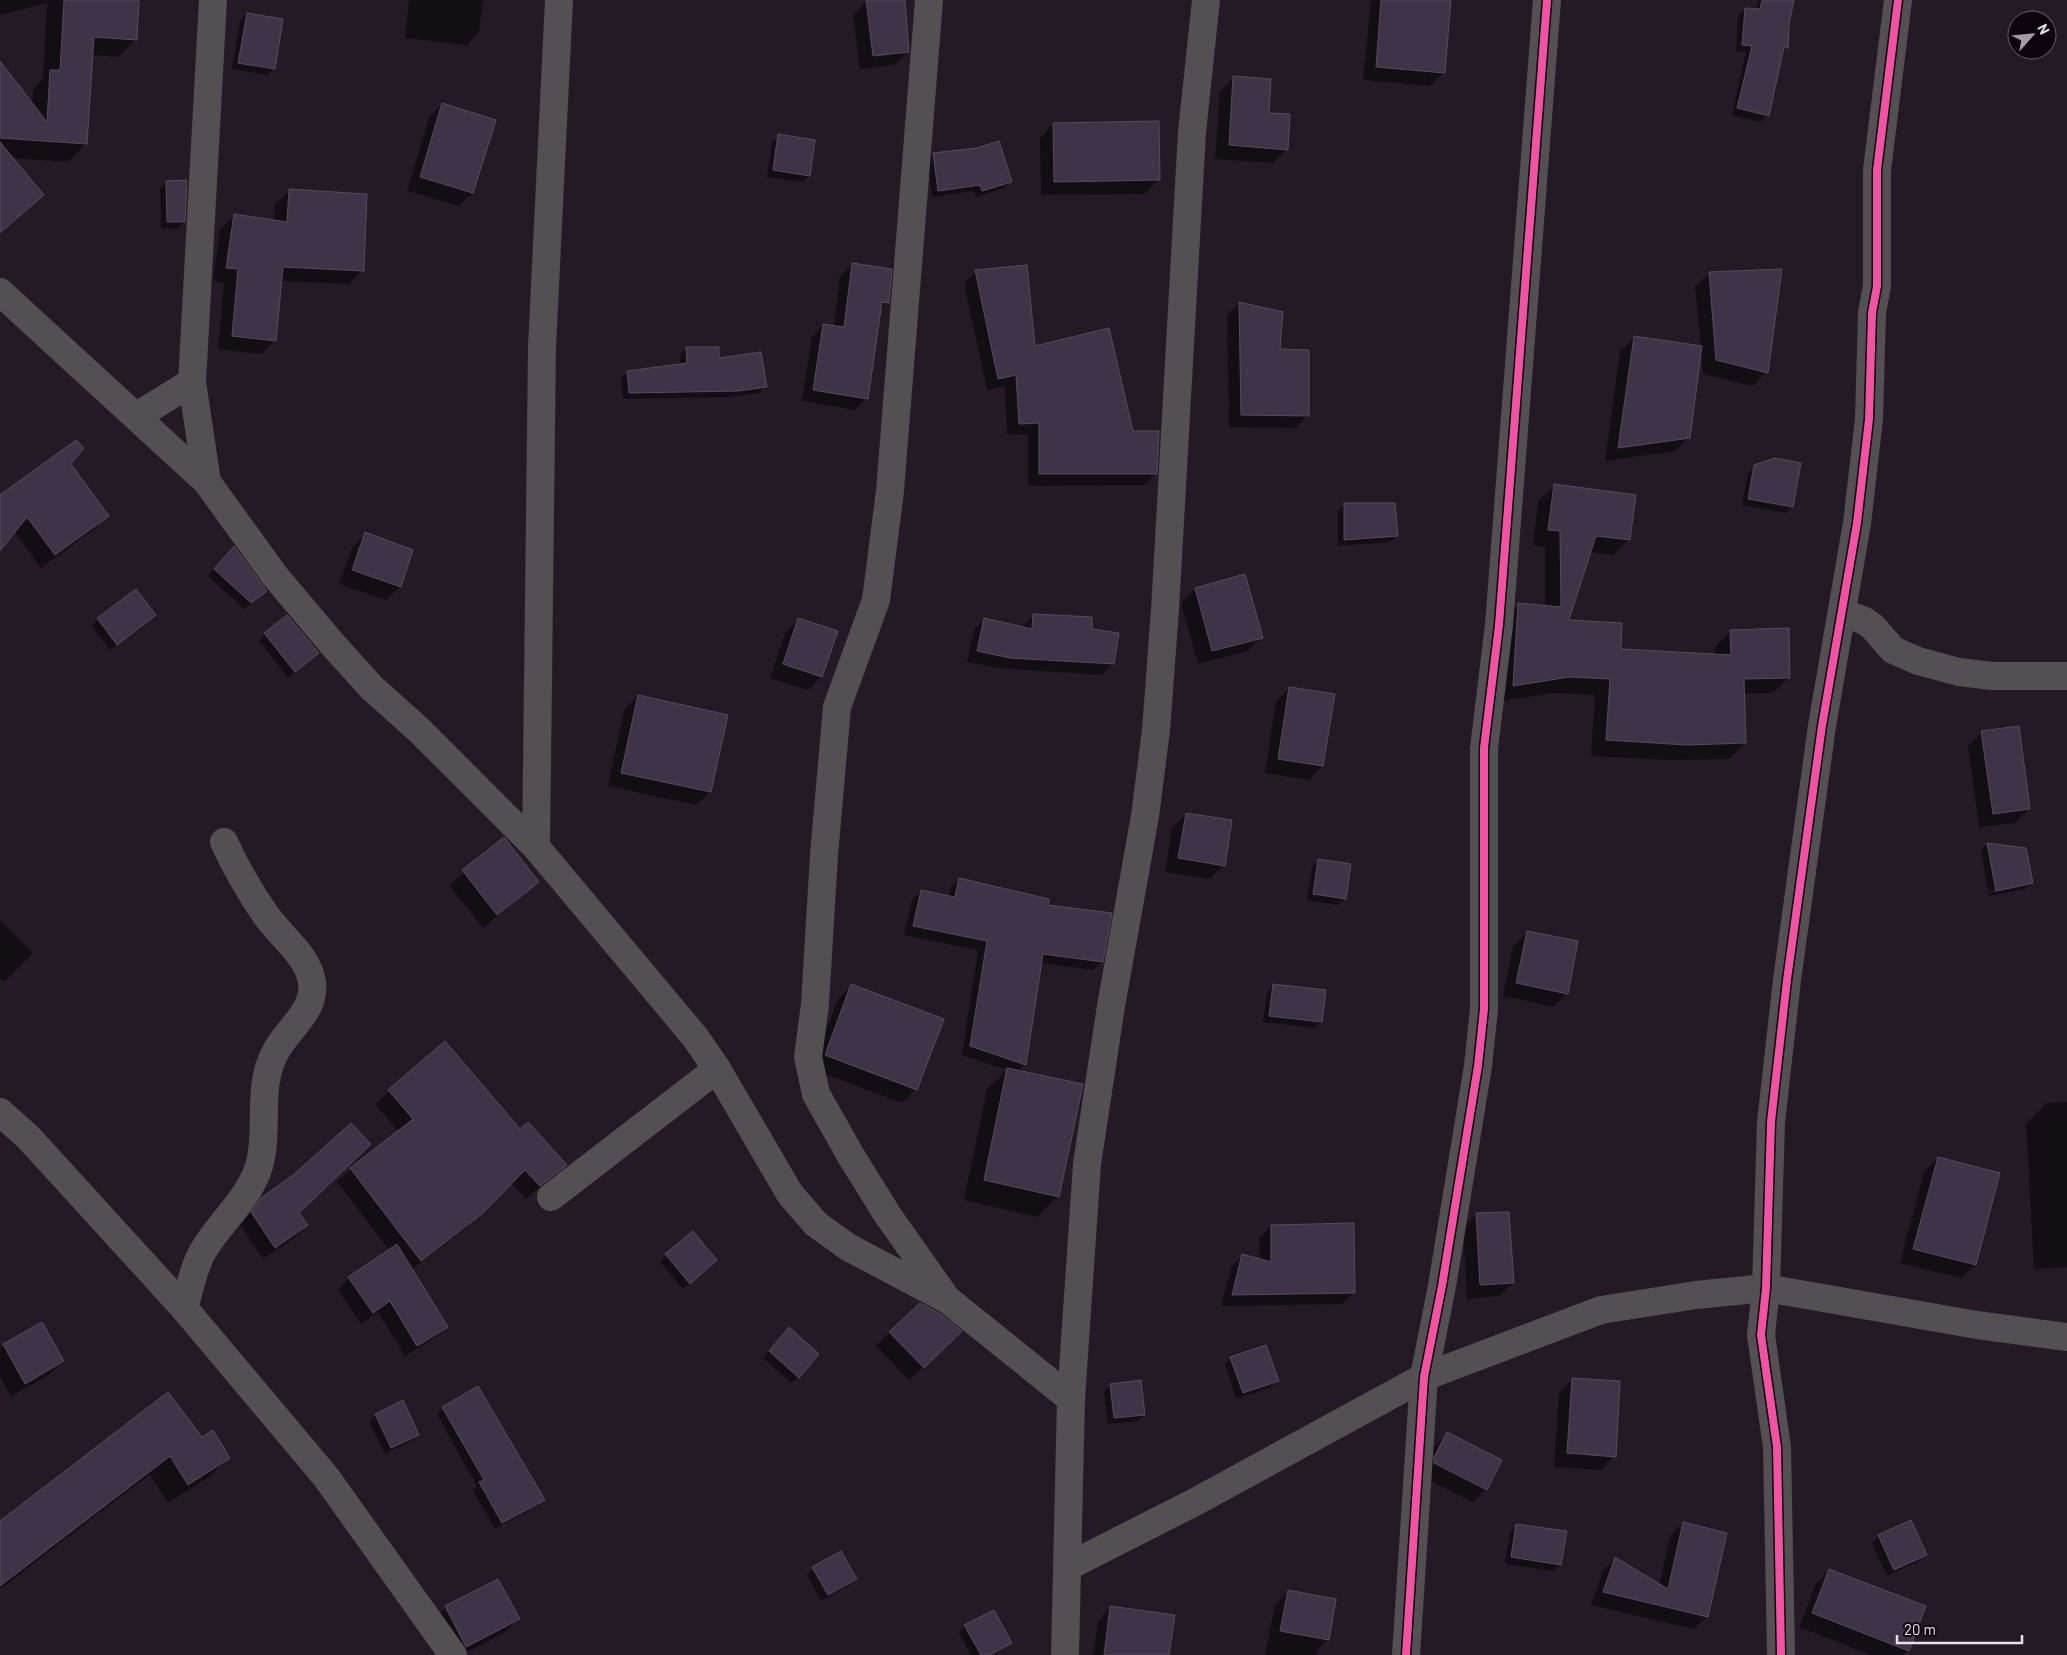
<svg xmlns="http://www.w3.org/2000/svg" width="2067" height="1655" font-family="Barlow,sans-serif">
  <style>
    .shadow { fill: #0007; fill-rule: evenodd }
    .building { fill: #3f3347; stroke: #544d59 }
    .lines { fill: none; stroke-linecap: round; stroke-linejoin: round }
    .minor { stroke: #544f52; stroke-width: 28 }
    .cycleway-casing { stroke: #0c050d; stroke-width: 11 }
    .cycleway { stroke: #f153a3; stroke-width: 8 }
  </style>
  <rect width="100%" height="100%" fill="#241a26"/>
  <g class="shadow">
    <path d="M0,0H138L136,39L118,57L91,55L86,144L68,162L12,158L43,195L0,234V63L32,104L33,89L43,79L47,3L0,15Z"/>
    <path d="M409,0H483L479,32L467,45L405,38Z"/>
    <path d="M904,0L908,52L894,65L860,69L853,15L867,1Z"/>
    <path d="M1371,0H1450L1444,72L1430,86L1363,80Z"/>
    <path d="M1758,0H1793L1787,24V47L1781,52L1768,115L1761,122L1732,115L1746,52L1736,51L1738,16L1745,10H1756Z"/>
    <path d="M247,14L274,68L267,75L232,69L240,20Z"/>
    <path d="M1234,77L1267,114L1287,149L1273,163L1215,159L1220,91Z"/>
    <path d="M442,104L472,193L459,206L407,191L429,118Z"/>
    <path d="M1053,124L1158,180L1145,194L1041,195L1040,138Z"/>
    <path d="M779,136L809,176L803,182L767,177L772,142Z"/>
    <path d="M934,154L1011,181L1004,188L976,197L974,191L932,197L927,160Z"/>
    <path d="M167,182L184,222L177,229L161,228L160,189Z"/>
    <path d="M289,191L363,270L349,284L280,281L275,340L261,354L218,349L224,283L213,281L220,229L234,216L274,221L275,204Z"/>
    <path d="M852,265L888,302L880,311L867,398L855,410L802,401L812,337L823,325L834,327L840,276Z"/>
    <path d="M976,271L1034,347L1132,432L1156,473L1144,485L1028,486V434L1007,435L1005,386L987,390L964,283Z"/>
    <path d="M1709,274L1766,372L1753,386L1703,374L1701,352L1689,437L1675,451L1605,461L1620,351L1634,338L1701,347L1695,287Z"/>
    <path d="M1239,303L1282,313L1278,351L1308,415L1296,428L1229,427L1227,315Z"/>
    <path d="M687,348L718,360L765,386L759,393L730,397L623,399L621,379L628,372L680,365V355Z"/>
    <path d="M1755,466L1792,506L1786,513L1742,505L1748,473Z"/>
    <path d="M1554,486L1629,539L1613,555L1590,552L1568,621L1620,650L1715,656V647L1731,631L1789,677L1773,693L1743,694L1745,743L1729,759L1670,760L1591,756L1595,695L1553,693L1497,702L1503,621L1519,605L1545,607V547L1533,545L1538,501Z"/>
    <path d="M0,499L107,516L93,530L41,568L0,512Z"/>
    <path d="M1345,504L1397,535L1390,542L1338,546V511Z"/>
    <path d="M365,534L412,550L400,587L386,600L339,584L352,548Z"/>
    <path d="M228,555L259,597L244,609L208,576Z"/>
    <path d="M1245,575L1262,637L1248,651L1198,664L1181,603L1195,589Z"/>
    <path d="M1033,616L1091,630L1113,664L1102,675L998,668L967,662L974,630L985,619L1022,628Z"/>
    <path d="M98,619L148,621L110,650L91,626Z"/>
    <path d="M799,619L821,677L808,690L770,678L785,633Z"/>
    <path d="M265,634L318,653L288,678L259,641Z"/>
    <path d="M1289,688L1333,695L1322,766L1309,780L1265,773L1276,702Z"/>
    <path d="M638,696L710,792L696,805L608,786L624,710Z"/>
    <path d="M1982,732L2029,809L2015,823L1979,827L1968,746Z"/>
    <path d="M1186,814L1223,865L1210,879L1165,872L1172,828Z"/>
    <path d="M504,839L538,882L483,928L449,885Z"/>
    <path d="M1987,844L2025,849L2032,883L2025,889L1989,896L1981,851ZM2026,883V886L1990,893L1989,891Z"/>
    <path d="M1319,861L1345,898L1338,905L1307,900L1312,867Z"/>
    <path d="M959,880L1046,906L1102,961L1093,970L1041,963L1025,1064L1018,1071L1058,1196L1037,1217L964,1200L987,1089L1007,1070L962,1055L978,950L904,935L912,900L921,891L949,897L950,888Z"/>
    <path d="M0,920L33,953L4,982L0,978Z"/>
    <path d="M1527,933L1567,993L1553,1007L1503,996L1513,946Z"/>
    <path d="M852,985L916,1089L902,1103L812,1069L838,999Z"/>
    <path d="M1273,985L1321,1022L1314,1028L1263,1022L1267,992Z"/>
    <path d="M445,1043L520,1131L565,1165L526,1199L511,1183L468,1226L411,1270L446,1327L434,1338L405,1356L378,1312L361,1324L338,1290L349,1278L390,1251L337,1182L351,1169L399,1132L375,1104Z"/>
    <path d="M2067,1102V1267L2034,1269L2026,1124L2047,1103Z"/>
    <path d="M1938,1158L1998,1174L1975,1265L1961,1278L1900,1263L1924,1172Z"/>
    <path d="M262,1199L298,1213L307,1225L295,1237L263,1259L240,1225Z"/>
    <path d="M1476,1214L1513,1283L1499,1296L1467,1299L1463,1228Z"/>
    <path d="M1271,1226L1354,1293L1342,1304L1221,1306L1231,1268L1242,1256L1260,1260L1259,1238Z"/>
    <path d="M666,1255L709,1267L683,1289L660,1262Z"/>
    <path d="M41,1323L63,1361L49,1375L11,1396L0,1377V1348Z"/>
    <path d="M890,1332L947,1345L909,1380L876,1346Z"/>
    <path d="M783,1335L798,1377L791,1383L763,1358Z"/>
    <path d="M1231,1358L1277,1381L1271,1387L1236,1399L1225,1364Z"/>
    <path d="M1573,1379L1614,1456L1601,1470L1554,1467L1559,1393Z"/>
    <path d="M1110,1385L1144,1414L1138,1421L1108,1424L1104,1392Z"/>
    <path d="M403,1402L418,1434L411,1441L385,1454L369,1422L375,1415Z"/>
    <path d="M443,1408L543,1499L536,1506L495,1529L473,1490L477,1486L437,1414Z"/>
    <path d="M1447,1434L1486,1489L1473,1502L1421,1476L1433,1448Z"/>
    <path d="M202,1439L228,1458L209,1477L168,1503L150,1474L0,1589V1523Z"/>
    <path d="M1683,1523L1707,1616L1694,1629L1591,1605L1603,1571L1615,1558L1659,1586L1670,1536Z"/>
    <path d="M1517,1525L1560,1565L1554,1571L1505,1564L1510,1532Z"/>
    <path d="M1879,1536L1926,1554L1919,1561L1887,1576L1872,1543Z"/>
    <path d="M813,1568L856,1579L849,1585L821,1601L807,1575Z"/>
    <path d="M1829,1570L1908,1650L1903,1655H1871L1799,1627L1816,1584Z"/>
    <path d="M497,1581L518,1619L504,1633L461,1655L432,1621L446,1607Z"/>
    <path d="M1288,1592L1334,1600L1327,1640L1317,1650L1316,1655H1265L1275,1605Z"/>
    <path d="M1111,1607L1168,1655H1093L1098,1621Z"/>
    <path d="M965,1626L1011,1643L993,1655H971L959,1633Z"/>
  </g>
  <g class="building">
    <path d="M64,0H139L137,40L94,37L87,144L0,138V61L47,122L50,70H60Z"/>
    <path d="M866,0H905L909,52L873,56Z"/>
    <path d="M1381,0H1451L1445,73L1376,67Z"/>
    <path d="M1762,0H1794L1789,24L1788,48L1784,47L1769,116L1737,108L1752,46L1742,45L1745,8L1760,9Z"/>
    <path d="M247,13L283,19L275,69L238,63Z"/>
    <path d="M1233,76L1271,79L1269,113L1290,114L1288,150L1229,145Z"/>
    <path d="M442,103L496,120L473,193L420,177Z"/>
    <path d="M1159,121L1160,180L1054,182L1053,123Z"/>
    <path d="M778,134L815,140L810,176L773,170Z"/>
    <path d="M999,141L1012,182L982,191L980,185L938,191L933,153L977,148Z"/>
    <path d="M0,142L44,195L0,233Z"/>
    <path d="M187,180L185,222H167L166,181Z"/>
    <path d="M289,189L367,194L364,271L283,267L276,341L232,336L238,269L226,268L234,214L287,222Z"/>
    <path d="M852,263L892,269L889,303L882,302L868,399L813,390L823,324L844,327Z"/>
    <path d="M1027,265L1035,346L1109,328L1133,431H1159L1157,474H1039V423L1019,424L1016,375L998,379L975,270Z"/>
    <path d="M1782,269L1768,373L1716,360L1709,272Z"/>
    <path d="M1239,302L1283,312L1280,349L1309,350V416L1241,415Z"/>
    <path d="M1634,336L1702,346L1690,438L1618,448Z"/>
    <path d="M686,347H719V358L761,352L767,387L738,391L629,393L627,371L687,363Z"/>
    <path d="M76,440L84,448L71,464L109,516L55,555L27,517L0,551V495Z"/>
    <path d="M1775,458L1801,463L1793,507L1748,499L1754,465Z"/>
    <path d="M1554,484L1636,495L1630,540L1596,536L1569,620L1622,623L1621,649L1731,655L1730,630L1789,628L1790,678L1744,679L1746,743L1687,745L1606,740L1610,679L1569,677L1513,686L1518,603L1561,607L1560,531L1548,530Z"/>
    <path d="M1344,503H1395L1398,536L1344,540Z"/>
    <path d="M365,532L413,550L401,587L352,570Z"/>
    <path d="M234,546L267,591L251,603L214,569Z"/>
    <path d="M1245,574L1263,638L1212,651L1195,588Z"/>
    <path d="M136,589L156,615L117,645L97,618Z"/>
    <path d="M1033,614L1092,617V629L1119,633L1114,664L1010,658L977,651L984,618L1032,629Z"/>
    <path d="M287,615L319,653L295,672L264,633Z"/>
    <path d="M798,618L838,631L822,677L783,664Z"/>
    <path d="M1289,687L1335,694L1323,766L1278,759Z"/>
    <path d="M638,695L728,715L711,792L621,773Z"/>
    <path d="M2019,726L2030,809L1993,814L1981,731Z"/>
    <path d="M1186,813L1232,820L1225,866L1178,858Z"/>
    <path d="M504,837L539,882L497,915L462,870Z"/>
    <path d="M1987,843L2026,848L2033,883L1996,891Z"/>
    <path d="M1318,859L1351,864L1346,899L1313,894Z"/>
    <path d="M959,878L1049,899L1048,905L1112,913L1103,962L1043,954L1026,1065L970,1046L987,941L913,926L921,890L955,897Z"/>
    <path d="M1527,931L1578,941L1568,994L1516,983Z"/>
    <path d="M851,984L944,1019L917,1090L825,1055Z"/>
    <path d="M1273,984L1326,990L1322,1022L1269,1016Z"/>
    <path d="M445,1041L520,1129L528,1122L567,1165L540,1186L525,1170L483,1213L421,1261L350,1168L413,1119L388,1090Z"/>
    <path d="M1007,1068L1083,1084L1059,1197L984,1180Z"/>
    <path d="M351,1123L371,1144L299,1213L308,1225L275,1248L251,1212L261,1198L292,1176Z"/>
    <path d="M1938,1157L2000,1173L1976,1265L1913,1249Z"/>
    <path d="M1509,1212L1514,1283L1480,1285L1476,1213Z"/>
    <path d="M1354,1223L1355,1293L1232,1295L1242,1254L1271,1262V1225Z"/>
    <path d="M693,1231L717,1260L690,1284L665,1254Z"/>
    <path d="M397,1244L448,1327L417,1346L390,1301L373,1313L348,1277Z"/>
    <path d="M920,1303L939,1313L962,1331L924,1368L889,1332Z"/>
    <path d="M42,1322L64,1361L25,1384L3,1344Z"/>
    <path d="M789,1327L819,1354L799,1378L769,1351Z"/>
    <path d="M1266,1345L1279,1381L1243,1393L1230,1357Z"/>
    <path d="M1572,1378L1620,1381L1616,1457L1567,1453Z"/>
    <path d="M1141,1380L1145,1415L1114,1418L1110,1384Z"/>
    <path d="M478,1386L545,1500L502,1523L479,1482L484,1480L442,1407Z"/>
    <path d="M168,1392L202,1437L213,1430L230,1458L188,1485L170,1456L0,1586V1521Z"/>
    <path d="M403,1400L419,1435L391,1448L375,1414Z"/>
    <path d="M1447,1432L1502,1460L1487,1490L1434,1463V1457Z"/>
    <path d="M1911,1520L1927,1555L1894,1570L1878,1535Z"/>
    <path d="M1683,1522L1727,1533L1708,1617L1603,1592L1615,1557L1668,1589Z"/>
    <path d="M1516,1524L1567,1531L1561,1565L1511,1557Z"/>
    <path d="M841,1551L857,1579L828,1595L812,1567Z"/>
    <path d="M1829,1569L1926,1606L1909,1651L1812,1613Z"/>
    <path d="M498,1579L520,1619L466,1647L445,1606Z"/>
    <path d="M1288,1590L1336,1599L1329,1640L1280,1631Z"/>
    <path d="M1110,1606L1175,1615L1169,1655H1104Z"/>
    <path d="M994,1610L1012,1643L990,1655H981L964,1625Z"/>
  </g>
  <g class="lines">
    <g class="minor">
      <path d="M929,0L890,491L876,600L837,707L824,855L815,1004L808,1057L816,1094L851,1156L887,1214L944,1295"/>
      <path d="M0,292L207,482L275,576L334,646L372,688L419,730L536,847L695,1037L717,1069L790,1194L816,1224L848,1247L948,1300L1071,1399"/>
      <path d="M137,416L192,382"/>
      <path d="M207,482L192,382L213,0"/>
      <path d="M1842,612L1865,621L1873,627L1893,650L1918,661L1959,672L1992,676H2067"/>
      <path d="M536,847L542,347L559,0"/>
      <path d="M0,1112L28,1137L184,1308L326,1477L453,1655"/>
      <path d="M551,1197L717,1069"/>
      <path d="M184,1308C190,1289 193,1268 203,1251C221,1220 254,1195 261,1158C268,1122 257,1085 276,1051C288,1028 316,1011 312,982C308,955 280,936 265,914C249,891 236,868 224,842"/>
      <path d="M1067,1567L1195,1502L1424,1377L1601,1310L1696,1295L1766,1288L1977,1325L2067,1337"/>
      <path d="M1065,1655L1071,1399L1087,1164L1111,1006L1145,816L1156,730L1165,610L1192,132L1206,0"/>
      <path d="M1406,1655L1424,1377L1442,1286L1478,1066L1484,1009V748L1499,625L1547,0"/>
      <path d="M1781,1655L1777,1447L1761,1335L1766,1288L1771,1122L1787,980L1822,726L1857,523L1869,419L1872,313L1877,286V170L1898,0"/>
    </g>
    <g class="cycleway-casing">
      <g id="cycleway">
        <path d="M1406,1655L1424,1377L1442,1286L1478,1066L1484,1009V748L1499,625L1547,0"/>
        <path d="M1781,1655L1777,1447L1761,1335L1766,1288L1771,1122L1787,980L1822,726L1857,523L1869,419L1872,313L1877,286V170L1898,0"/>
      </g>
    </g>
    <use href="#cycleway" class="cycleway"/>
  </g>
  <g transform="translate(2032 35) rotate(63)"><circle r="24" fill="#0c050d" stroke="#665c67"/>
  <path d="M0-4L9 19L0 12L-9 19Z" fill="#a69aa9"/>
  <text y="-8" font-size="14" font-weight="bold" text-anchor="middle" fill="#ecdfef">N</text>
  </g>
  <path d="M1897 1635v8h125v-8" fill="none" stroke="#ecdfef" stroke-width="2.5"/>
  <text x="1904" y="1635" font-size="15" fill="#ecdfef" stroke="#0c050d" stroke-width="4" paint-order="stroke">20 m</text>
</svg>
